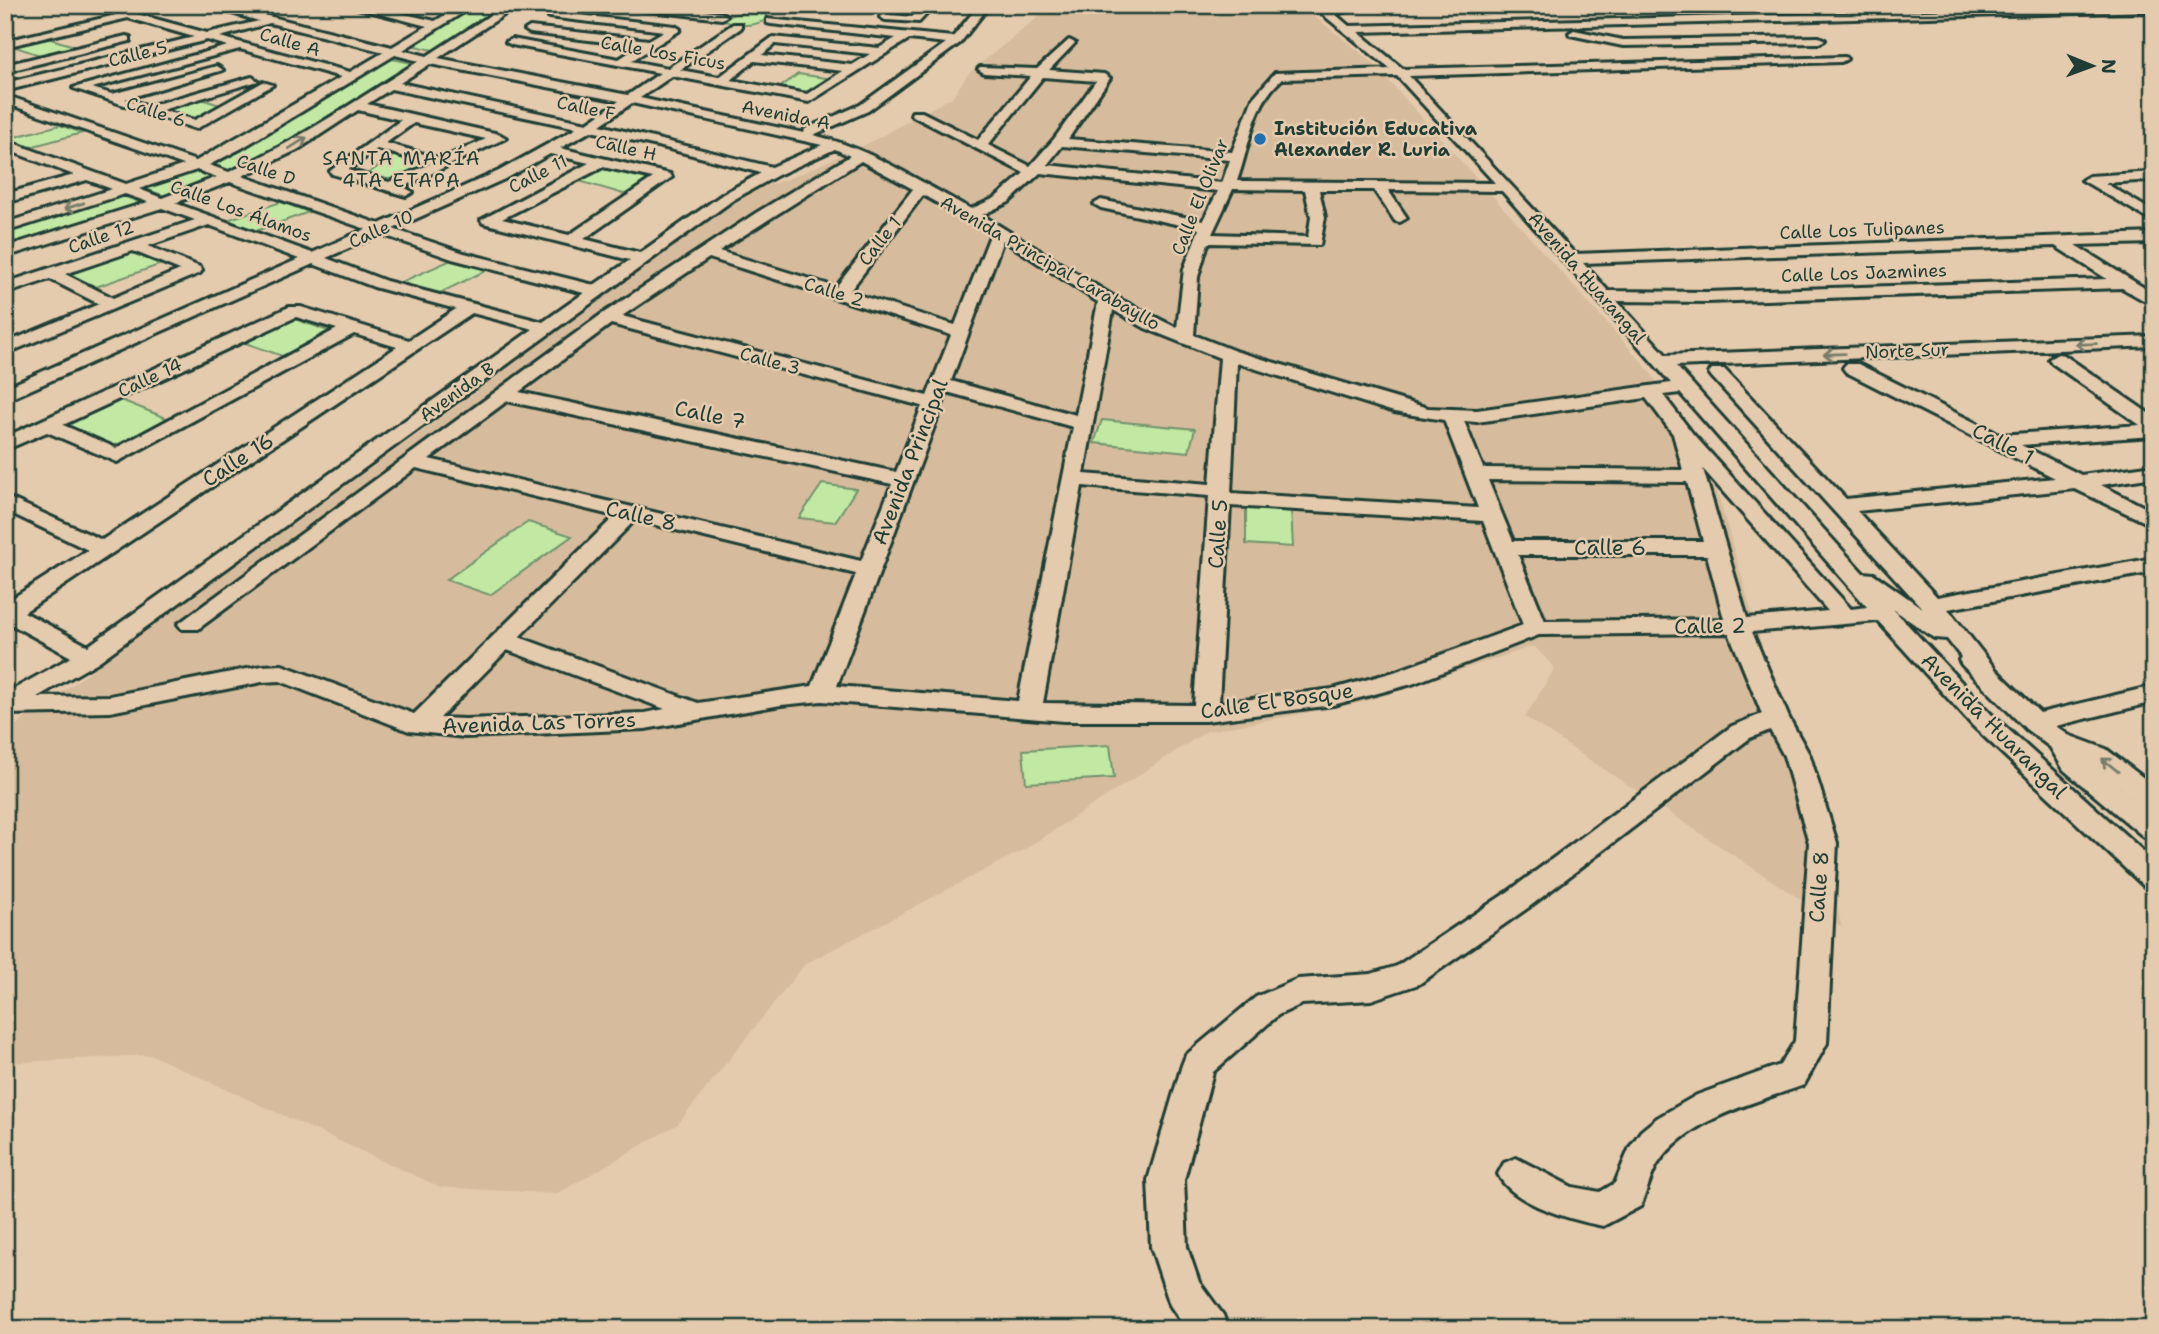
<svg xmlns="http://www.w3.org/2000/svg" width="2159" height="1334" font-family="'Shantell Sans',sans-serif">
  <style>
    .built { fill: #d6bc9c }
    .green { fill: #c2e9a4; stroke: #70936c; stroke-width: 2 }
    .lines { fill: none; stroke-linecap: round; stroke-linejoin: round }
    .minor-casing { stroke: #1f3d34; stroke-width: 6 }
    .minor { fill: #e5cbad; fill-rule: evenodd }
    .oneway { stroke: #787d6a }
    .poi-dot { fill: #1f6fb2; stroke: #e5cbad; stroke-width: 2.5 }
    .labels { text-anchor: middle; stroke-width: 5; stroke-linejoin: round; paint-order: stroke }
    .far-street-label { font-size: 18px; fill: #1f3d34; stroke: #e5cbad }
    .far-poi-label { font-size: 18px; font-weight: bold; fill: #1f3d34; stroke: #e5cbad; text-anchor: start }
    .far-neighbourhood-label { font-size: 19px; letter-spacing: 2px; fill: #1f3d34; stroke: #e5cbad }
    .street-label { font-size: 21px; fill: #1f3d34; stroke: #e5cbad }
  </style>
  <rect width="100%" height="100%" fill="#e5cbad"/>
  <filter id="ink" filterUnits="userSpaceOnUse"><feTurbulence type="fractalNoise" baseFrequency=".0143" numOctaves="2"/><feDisplacementMap in="SourceGraphic" scale="14" xChannelSelector="R" yChannelSelector="G"/><feConvolveMatrix kernelMatrix="1 2 1 2 8 2 1 2 1" color-interpolation-filters="sRGB"/></filter>
  <g filter="url(#ink)">
    <path class="built" d="M1053,5H1300L1371,61L1642,362L1703,442L1842,927L1525,717L1555,668L1534,646L1360,703L1207,731L1025,849L805,964L678,1124L557,1194L440,1187L151,1055L5,1063V733L475,393L659,252L748,192L790,178L869,143L952,97L969,73Z"/>
    <g class="green">
      <path d="M472,7L505,8L437,51L411,45Z"/>
      <path d="M757,12L767,15L769,18C757,26 736,28 724,20L734,14Z"/>
      <path d="M44,37L81,48L46,57L9,45Z"/>
      <path d="M387,58L417,64L308,132L231,173L206,164Z"/>
      <path d="M798,74L833,79L807,95L778,89Z"/>
      <path d="M198,98L223,106L197,121L160,109Z"/>
      <path d="M60,125L82,133L30,147L7,139Z"/>
      <path d="M396,154L432,165L391,182L366,175Z"/>
      <path d="M606,166L654,178L627,195L579,181Z"/>
      <path d="M192,170L216,179L167,197L141,187Z"/>
      <path d="M120,195L145,204L5,249V231Z"/>
      <path d="M281,202L309,212L256,231L227,220Z"/>
      <path d="M129,251L162,264L96,287L66,273Z"/>
      <path d="M451,260L487,270L438,294L399,283Z"/>
      <path d="M290,317L331,332L285,357L240,341Z"/>
      <path d="M116,398L171,420L118,448L62,424Z"/>
      <path d="M1102,420L1195,429L1189,452L1094,443Z"/>
      <path d="M822,484L856,489L835,522L799,518Z"/>
      <path d="M1246,506L1291,509L1293,547L1246,544Z"/>
      <path d="M528,522L572,536L490,595L446,580Z"/>
      <path d="M1110,745L1114,778L1026,783L1023,750Z"/>
    </g>
    <g class="lines">
      <g class="minor-casing">
        <g id="minor">
          <path d="M95,5H104L207,33L259,21L205,5H224L392,47L427,26L346,5H366L435,21L462,5H475L403,50L427,56L506,5H519L438,58L628,95L660,73L512,45L506,42L512,39L619,59L639,46L530,33L525,30L530,27L649,40L664,31L549,17V13L553,12L675,26L680,29L679,31L631,61L668,68L733,24H741V28L680,70L719,77L773,37L879,48L896,38L771,24L767,23V19L953,37L979,5H990L960,43L868,111L813,135C870,148 920,182 971,209L995,198L1024,173L911,115L912,112H922L978,140L1031,76L984,73L978,69L980,67L1037,69L1069,40L1075,43L1049,70L1104,74L1110,78L1068,139L1232,152L1253,98L1275,73L1390,69L1311,5H1323L1328,9L1347,5H1368L1335,14L1349,26L2154,5V11L1358,32L1403,69L1845,57L1847,59L1841,62L1409,76L1575,254L2154,233V243L2075,245L2154,294V306L2122,288L1707,302L1617,301L1666,355L2154,336V346L1676,366L1863,573L1874,574L1922,608L1712,377L1709,373L1712,369H1724L1846,499L2055,478L1846,372L1843,368L1846,364H1858L2000,435L2140,425L2052,363L2049,359L2058,354L2064,355L2154,417V436L2021,445L2081,475L2154,465V477L2101,485L2154,512V526L2075,489L1857,511L1937,597L2154,558V572L1948,609L1996,670L2040,713L2154,686V702L2056,726L2068,735L2106,749L2154,786V810L2144,807L2086,761L2154,815V840L2144,837L2064,770L2050,747L2026,729L1962,665L1959,660L1961,657L1947,639L1934,638L1893,609L1991,714L2154,861V889L2144,886L1973,726L1878,621L1752,632L1789,718L1810,756L1837,843L1827,1043L1804,1085C1754,1103 1688,1118 1657,1165C1650,1177 1646,1193 1641,1206L1603,1226C1572,1220 1512,1204 1498,1174L1504,1163L1516,1158L1572,1187L1600,1192L1615,1183L1630,1147L1641,1131L1657,1118L1697,1095L1780,1065L1795,1041L1809,843L1784,756L1770,730L1750,738L1529,907L1419,984L1371,1000L1302,1004L1278,1015L1213,1072L1184,1180L1187,1247L1199,1282L1223,1315L1228,1329H1186L1170,1305L1151,1247L1148,1180L1182,1065L1186,1055L1256,997L1298,979L1371,974L1397,966L1509,891L1732,726L1762,714L1729,633L1539,635L1412,684L1333,705L1206,721H1064L822,701L781,705L645,729L465,737L409,731L280,681L262,682L110,712L5,714V694L71,657L5,621V603L88,550L5,510V496L102,540L397,347L354,334L117,462L47,432L5,450V437L289,307H301L409,340L456,309L374,287L313,264L5,401V388L299,259L209,225L148,246L200,267L202,270L200,273L5,354V343L99,304L50,279L5,294V283L195,220L162,208L5,257V247L148,202L125,194L5,232V223L112,189L87,180L5,203V194L74,175L5,149V140L126,184L184,165L5,103V95L196,161L341,77L240,49L92,88L112,94L217,66L223,70L125,99L149,106L252,77L258,81L162,110L195,120L263,82L273,85L196,129L73,88L228,46L207,40L5,91V83L194,37L128,18L5,47V41L116,15L95,9ZM270,23L384,52L350,72L220,37ZM909,39L946,43L860,105L805,129L804,133L640,98L672,76L809,102ZM775,44L870,54L852,65L762,55ZM395,55L419,61C357,100 296,142 229,172L209,165L242,148ZM754,61L843,71L807,94L731,80ZM430,64L619,101L587,123L400,83ZM1397,76L1495,183L1237,181C1250,146 1252,105 1282,79ZM1043,77L1096,81L1054,139L1030,166L988,145ZM391,89L577,128L499,171L379,224L242,176L297,150L358,110L401,120L330,171L332,174L406,196L413,192L403,187L506,138L499,134L367,104ZM632,103L822,145L772,167L600,125ZM414,123L486,139L441,159L386,143ZM591,131L662,147L761,173L723,194L640,253L584,239L672,177L670,174L560,148ZM1062,146L1230,160L1222,183L1047,165ZM377,149L430,164L389,182L348,170ZM835,149L850,156L756,213L602,314L178,624L182,629H198L416,468L615,516L414,714L282,665L262,666L110,696L37,697L98,662L733,200L778,175ZM550,154L589,163L481,220L483,223L630,260L594,285L464,253L393,229L509,177ZM861,161L913,189L836,287L719,251ZM603,167L653,178L569,235L502,219ZM197,170L217,177L162,198L139,189ZM1040,173L1218,191L1203,221L1101,200L1094,204L1101,208L1199,229L1184,269L1177,328L1113,296L982,215L1009,202ZM230,182L366,229L312,253L175,203ZM1233,189L1305,190L1311,217L1308,237L1212,234ZM1319,190H1374L1395,221L1400,222L1407,218L1388,190L1502,191L1671,383L1477,410L1428,408L1235,351L1194,335L1198,277L1208,243L1320,245L1325,217ZM923,195L991,233L955,325L849,292ZM381,234L452,259L584,293L543,322L386,281L326,258ZM1003,240L1098,302L1076,415L951,381ZM2055,246L2107,279L1707,292L1608,291L1583,263ZM133,251L180,270L113,298L65,274ZM709,258L951,335L927,396L622,316ZM1113,310L1145,328L1220,358L1210,484L1084,474ZM472,313L533,329L88,646L24,612ZM296,317L337,329L116,448L63,425ZM611,324L922,406L896,472L519,392ZM1237,363L1394,412L1444,420L1478,508L1231,493ZM947,392L1073,427L1018,701L837,686ZM1680,393L1867,607L1851,609L1693,434L1663,395ZM1646,398L1673,434L1683,470L1483,468L1464,421L1477,422ZM507,401L892,484L861,561L429,459ZM1703,469L1828,611L1747,618ZM1488,480L1687,482L1703,541H1513ZM1082,486L1209,496L1194,705L1043,703ZM1230,506L1483,521L1523,625L1394,672L1333,689L1219,703ZM635,520L856,574L812,686L698,703L519,637ZM1518,555H1707L1724,619L1545,621ZM507,650L665,709L645,713L465,719L440,718Z"/>
          <path d="M619,5H654L722,13L727,16L722,19L624,8Z"/>
          <path d="M814,5H825L816,12L811,9Z"/>
          <path d="M924,5H935L919,22L885,20L880,17L885,14L912,17Z"/>
          <path d="M1574,30L1623,40L1819,37L1825,40L1819,43L1623,46L1570,35L1569,33Z"/>
          <path d="M126,36L130,37V41L5,72V65Z"/>
          <path d="M2154,172V180L2105,183L2154,212V222L2082,180L2089,176Z"/>
        </g>
      </g>
      <use href="#minor" class="minor"/>
    </g>
    <defs><path id="oneway-shaft" d="M-6 0H5M1.5-3L5.5 0L1.5 3" fill="none" stroke-width="1.6" stroke-linecap="round" stroke-linejoin="round" transform="scale(1.75)"/></defs>
    <g class="oneway">
      <use href="#oneway-shaft" transform="translate(298 143) rotate(-32)"/>
      <use href="#oneway-shaft" transform="translate(74 206) rotate(163)"/>
      <use href="#oneway-shaft" transform="translate(2086 344) rotate(178)"/>
      <use href="#oneway-shaft" transform="translate(1834 354) rotate(178)"/>
      <use href="#oneway-shaft" transform="translate(2110 765) rotate(-141)"/>
    </g>
  </g>
  <circle class="poi-dot" cx="1260" cy="139" r="7"/>
  <g class="labels">
    <g class="far-street-label">
      <text transform="translate(290 42) rotate(16)" y="6">Calle A</text>
      <text transform="translate(663 53) rotate(10)" y="6">Calle Los Ficus</text>
      <text transform="translate(138 54) rotate(-14)" y="6">Calle 5</text>
      <text transform="translate(586 108) rotate(12)" y="6">Calle F</text>
      <text transform="translate(156 112) rotate(18)" y="6">Calle 6</text>
      <text transform="translate(786 115) rotate(11)" y="6">Avenida A</text>
      <text transform="translate(626 148) rotate(13)" y="6">Calle H</text>
      <text transform="translate(266 170) rotate(19)" y="6">Calle D</text>
      <text transform="translate(538 174) rotate(-27)" y="6">Calle 11</text>
      <text transform="translate(1200 197) rotate(-68)" y="6">Calle El Olivar</text>
      <text transform="translate(241 211) rotate(20)" y="6">Calle Los Álamos</text>
      <text transform="translate(381 229) rotate(-24)" y="6">Calle 10</text>
      <text transform="translate(1862 230) rotate(-2)" y="6">Calle Los Tulipanes</text>
      <text transform="translate(101 237) rotate(-19)" y="6">Calle 12</text>
      <text transform="translate(880 241) rotate(-52)" y="6">Calle 1</text>
      <text transform="translate(1050 263) rotate(30)" y="6">Avenida Principal Carabayllo</text>
      <text transform="translate(1864 273) rotate(-2)" y="6">Calle Los Jazmines</text>
      <text transform="translate(1587 278) rotate(49)" y="6">Avenida Huarangal</text>
      <text transform="translate(834 292) rotate(17)" y="6">Calle 2</text>
      <text transform="translate(1907 351) rotate(-2)" y="6">Norte Sur</text>
      <text transform="translate(770 361) rotate(15)" y="6">Calle 3</text>
      <text transform="translate(150 378) rotate(-25)" y="6">Calle 14</text>
      <text transform="translate(457 392) rotate(-36)" y="6">Avenida B</text>
    </g>
    <g class="far-poi-label">
      <text x="1274" y="135">Institución Educativa<tspan x="1274" dy="21">Alexander R. Luria</tspan></text>
    </g>
    <g class="far-neighbourhood-label">
      <text x="402" y="165">SANTA MARÍA<tspan x="402" dy="22">4TA ETAPA</tspan></text>
    </g>
    <g class="street-label">
      <text transform="translate(710 415) rotate(12)" y="7">Calle 7</text>
      <text transform="translate(2003 444) rotate(27)" y="7">Calle 1</text>
      <text transform="translate(238 460) rotate(-33)" y="7">Calle 16</text>
      <text transform="translate(910 462) rotate(-69)" y="7">Avenida Principal</text>
      <text transform="translate(641 516) rotate(13)" y="7">Calle 8</text>
      <text transform="translate(1218 534) rotate(-86)" y="7">Calle 5</text>
      <text x="1610" y="555">Calle 6</text>
      <text transform="translate(1710 626) rotate(-1)" y="7">Calle 2</text>
      <text transform="translate(1277 701) rotate(-8)" y="7">Calle El Bosque</text>
      <text transform="translate(539 723) rotate(-2)" y="7">Avenida Las Torres</text>
      <text transform="translate(1994 726) rotate(45)" y="7">Avenida Huarangal</text>
      <text transform="translate(1819 887) rotate(-86)" y="7">Calle 8</text>
    </g>
  </g>
  <rect width="2159" height="1334" fill="none" stroke="#e5cbad" stroke-width="28"/>
  <rect x="14" y="14" width="2131" height="1306" fill="none" stroke="#1f3d34" stroke-width="2.5" filter="url(#ink)"/>
  <g transform="translate(2092 66) rotate(91)" stroke="#e5cbad" stroke-width="5" paint-order="stroke">
  <path d="M0-5L12 26L0 18L-12 26Z" fill="#1f3d34"/>
  <text y="-10" font-size="19" font-weight="bold" text-anchor="middle" fill="#1f3d34">N</text>
  </g>
</svg>
